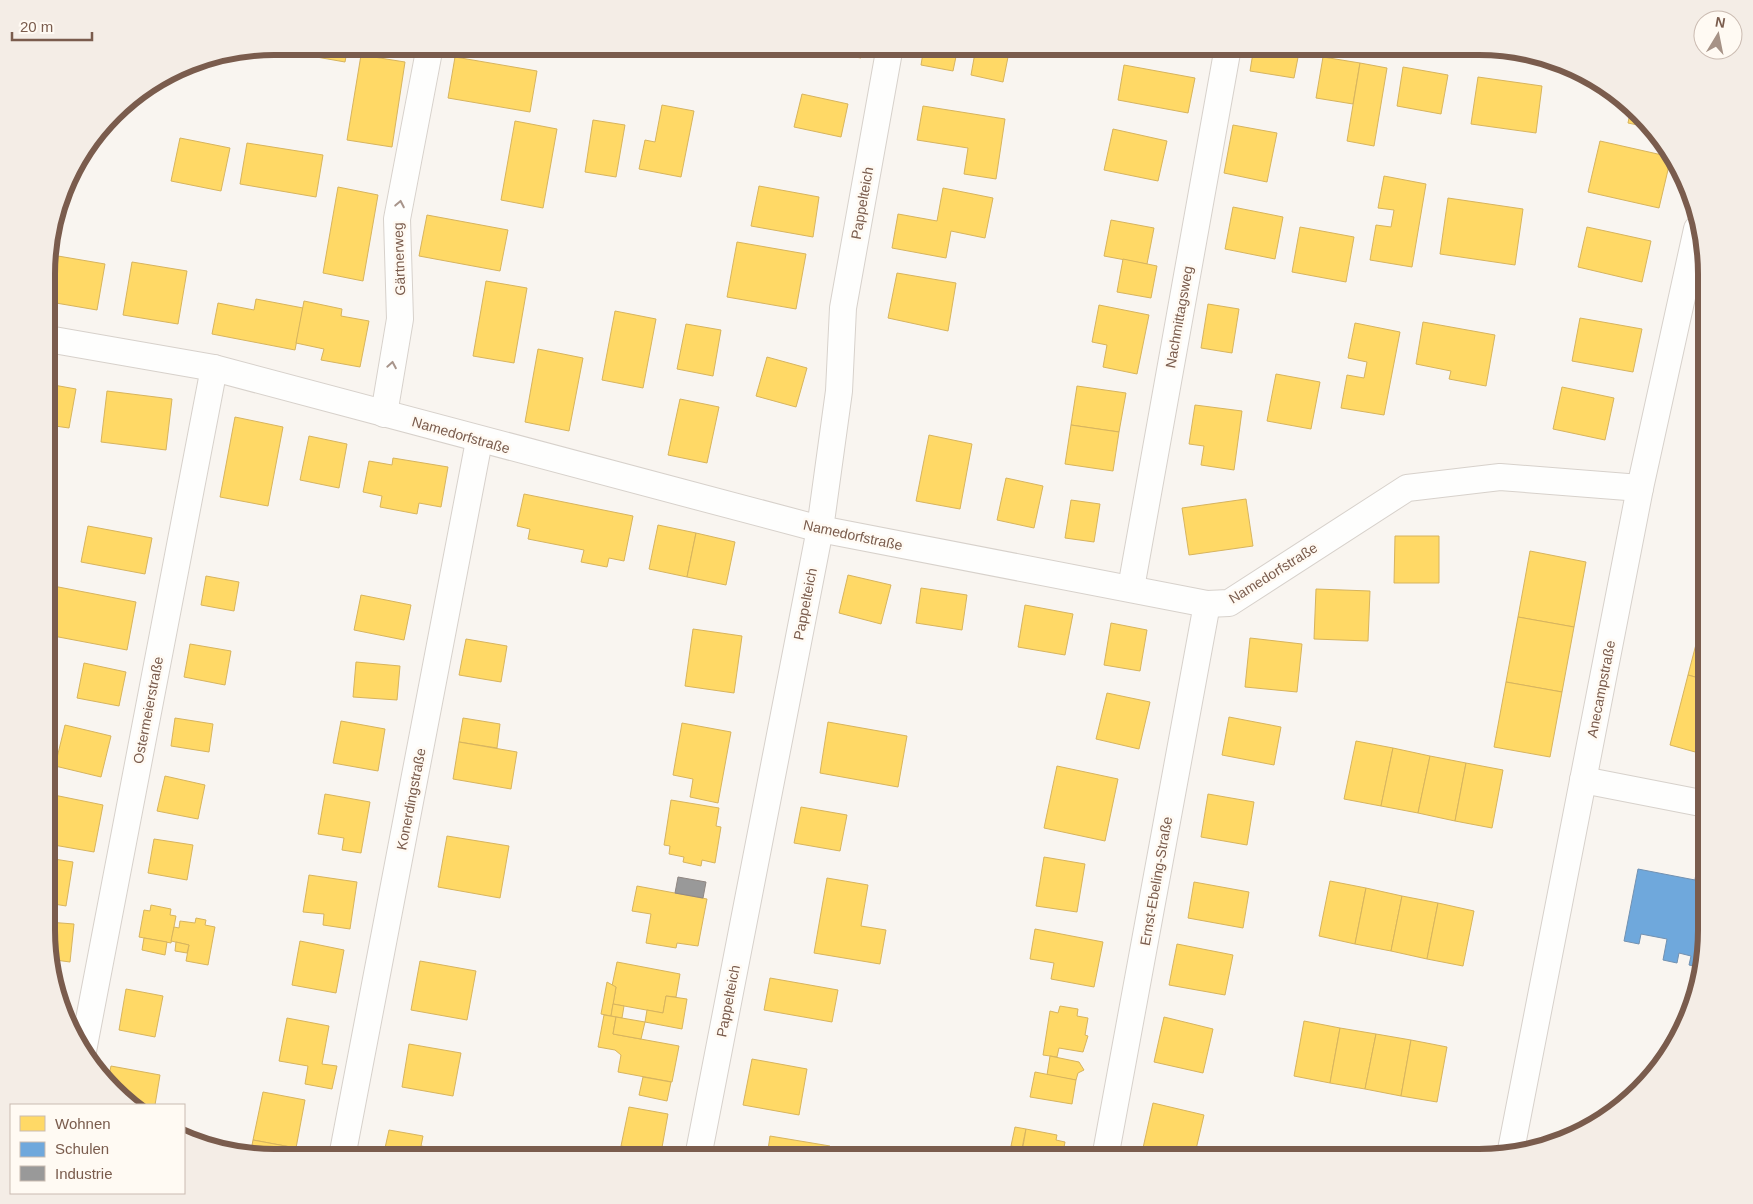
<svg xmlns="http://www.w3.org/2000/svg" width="1753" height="1204" font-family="Arial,sans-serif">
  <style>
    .homes { fill: #ffd966; stroke: #d7b45e }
    .schools { fill: #6fa8dc; stroke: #7291b1 }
    .industry { fill: #999; stroke: #908782 }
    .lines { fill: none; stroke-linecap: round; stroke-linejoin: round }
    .street-casing { stroke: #d7d1cb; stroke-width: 28 }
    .street { stroke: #fefefd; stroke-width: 26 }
    .oneway { stroke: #a8958b }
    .labels { text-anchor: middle; stroke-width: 5; stroke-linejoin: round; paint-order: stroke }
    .street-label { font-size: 14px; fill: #7a5c4d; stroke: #fffaf3 }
    .rim { fill: none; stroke: #7a5c4d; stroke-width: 6 }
  </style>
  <rect width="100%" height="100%" fill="#f9f5f0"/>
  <g class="homes">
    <path d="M274,46H348L345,62L265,48Z"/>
    <path d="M821,46H863L861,58L820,51Z"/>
    <path d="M924,47H958L953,71L921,65Z"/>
    <path d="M976,47H1010L1003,82L971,75Z"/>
    <path d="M1254,47H1300L1294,78L1250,71Z"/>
    <path d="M361,55L405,62L392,147L347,140Z"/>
    <path d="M455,57L537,71L530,112L448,98Z"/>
    <path d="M1323,57L1360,63L1353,104L1316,98Z"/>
    <path d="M1360,63L1387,68L1374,146L1347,141Z"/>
    <path d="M1124,65L1195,78L1188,113L1118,100Z"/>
    <path d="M1403,67L1448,75L1441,114L1397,106Z"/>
    <path d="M1478,77L1542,86L1536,133L1471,124Z"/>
    <path d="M802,94L848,104L841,137L794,127Z"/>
    <path d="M662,105L694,111L681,177L639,169L645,140L655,142Z"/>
    <path d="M923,106L1005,119L996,179L964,174L968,148L917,140Z"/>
    <path d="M1631,108L1647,127L1628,123Z"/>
    <path d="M593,120L625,125L616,177L585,172Z"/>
    <path d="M515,121L557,129L543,208L501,200Z"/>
    <path d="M1233,125L1277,133L1267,182L1224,173Z"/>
    <path d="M1113,129L1167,141L1158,181L1104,170Z"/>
    <path d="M180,138L230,148L221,191L171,181Z"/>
    <path d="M1600,141L1671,157L1659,208L1588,192Z"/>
    <path d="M247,143L323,155L316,197L240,184Z"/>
    <path d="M1384,176L1426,184L1412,267L1370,260L1376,225L1391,227L1394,210L1378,208Z"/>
    <path d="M759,186L819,197L813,237L751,226Z"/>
    <path d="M338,187L378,195L363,281L323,273Z"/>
    <path d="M943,188L993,198L985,238L951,231L946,258L892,248L898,214L937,221Z"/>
    <path d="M1448,198L1523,209L1515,265L1440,254Z"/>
    <path d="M1233,207L1283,217L1275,259L1225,249Z"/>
    <path d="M427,215L508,230L500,271L419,256Z"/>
    <path d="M1111,220L1154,228L1147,264L1104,256Z"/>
    <path d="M1300,227L1354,237L1346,282L1292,272Z"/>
    <path d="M1587,227L1651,241L1642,282L1578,267Z"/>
    <path d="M737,242L806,254L796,309L727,297Z"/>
    <path d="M58,256L105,264L97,310L50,302Z"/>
    <path d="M1123,259L1157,266L1151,298L1117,292Z"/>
    <path d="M132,262L187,271L178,324L123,315Z"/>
    <path d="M897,273L956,283L948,331L888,318Z"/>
    <path d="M486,281L527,288L514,363L473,356Z"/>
    <path d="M256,299L303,308L295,350L212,334L218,303L254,310Z"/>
    <path d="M304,301L342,309L341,316L369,321L360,367L321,360L324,349L296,343Z"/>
    <path d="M1208,304L1239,309L1232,353L1201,348Z"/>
    <path d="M1099,305L1149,315L1137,374L1103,367L1107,345L1092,342Z"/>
    <path d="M615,311L656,319L643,388L602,380Z"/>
    <path d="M1580,318L1642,329L1633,372L1572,361Z"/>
    <path d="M1423,322L1495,335L1486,386L1449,379L1451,371L1416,364Z"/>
    <path d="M1355,323L1400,332L1384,415L1341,408L1347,375L1364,378L1367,362L1348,358Z"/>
    <path d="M686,324L721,330L713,376L677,369Z"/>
    <path d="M538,349L583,358L569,431L525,422Z"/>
    <path d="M767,357L807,368L796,407L756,396Z"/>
    <path d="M1276,374L1320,382L1311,429L1267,421Z"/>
    <path d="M48,384L76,389L69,428L48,425Z"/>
    <path d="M1077,386L1126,393L1119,432L1071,425Z"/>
    <path d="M1562,387L1614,398L1605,440L1553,429Z"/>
    <path d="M107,391L172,399L166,450L101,442Z"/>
    <path d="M680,399L719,407L707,463L668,455Z"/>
    <path d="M1195,405L1242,411L1234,470L1201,465L1204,446L1189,444Z"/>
    <path d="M235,417L283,427L268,506L220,497Z"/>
    <path d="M1071,425L1119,432L1113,471L1065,464Z"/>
    <path d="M929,435L972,444L960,509L916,501Z"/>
    <path d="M309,436L347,444L339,488L300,480Z"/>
    <path d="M393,458L448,467L441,507L419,503L417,514L380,507L382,496L363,492L369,461L392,465Z"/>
    <path d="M1006,478L1043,486L1034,528L997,520Z"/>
    <path d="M524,494L633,516L624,561L609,558L607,567L581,562L584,550L528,539L530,529L517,526Z"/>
    <path d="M1246,499L1253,546L1189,555L1182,508Z"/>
    <path d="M1071,500L1100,504L1094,542L1065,538Z"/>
    <path d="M658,525L696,533L687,577L649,569Z"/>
    <path d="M88,526L152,538L145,574L81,562Z"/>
    <path d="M696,533L735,542L726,585L687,577Z"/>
    <path d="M1395,536H1439V583H1394Z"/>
    <path d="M1530,551L1586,562L1574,627L1518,617Z"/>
    <path d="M848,575L891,585L881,624L839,613Z"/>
    <path d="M206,576L239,582L234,611L201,605Z"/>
    <path d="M48,585L136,602L127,650L48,635Z"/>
    <path d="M921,588L967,595L962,630L916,623Z"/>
    <path d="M1316,589L1370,591L1368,641L1314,639Z"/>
    <path d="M361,595L411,605L404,640L354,630Z"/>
    <path d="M1025,605L1073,614L1065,655L1018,647Z"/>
    <path d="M1706,606V680L1688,675Z"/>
    <path d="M1518,617L1574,627L1562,692L1506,682Z"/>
    <path d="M1111,623L1147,630L1140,671L1104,665Z"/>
    <path d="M693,629L742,636L734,693L685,686Z"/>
    <path d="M1250,638L1302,644L1297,692L1245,687Z"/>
    <path d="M466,639L507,646L501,682L459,675Z"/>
    <path d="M190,644L231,651L225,685L184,677Z"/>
    <path d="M356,662L400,666L397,700L353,697Z"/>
    <path d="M84,663L126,672L119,706L77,698Z"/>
    <path d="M1688,675L1706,680V755L1670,745Z"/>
    <path d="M1506,682L1562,692L1550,757L1494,747Z"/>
    <path d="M1107,693L1150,702L1139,749L1096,739Z"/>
    <path d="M1229,717L1281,727L1274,765L1222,755Z"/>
    <path d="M175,718L213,724L209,752L171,746Z"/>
    <path d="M463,718L500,724L497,748L459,742Z"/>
    <path d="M341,721L385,729L378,771L333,763Z"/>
    <path d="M828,722L907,736L898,787L820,773Z"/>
    <path d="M682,723L731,732L718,803L690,797L693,779L673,775Z"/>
    <path d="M65,725L111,736L101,777L55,766Z"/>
    <path d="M1356,741L1393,748L1381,806L1344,799Z"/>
    <path d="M459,742L517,752L511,789L453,779Z"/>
    <path d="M1393,748L1430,756L1418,813L1381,806Z"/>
    <path d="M1430,756L1466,763L1455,821L1418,813Z"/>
    <path d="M1466,763L1503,770L1492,828L1455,821Z"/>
    <path d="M1057,766L1118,779L1105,841L1044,828Z"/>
    <path d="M165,776L205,785L198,819L157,811Z"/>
    <path d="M49,794L103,805L94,852L48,844Z"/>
    <path d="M325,794L370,802L361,853L342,850L344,838L318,834Z"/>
    <path d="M1208,794L1254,802L1247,845L1201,837Z"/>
    <path d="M671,800L719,808L716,826L721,827L715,863L702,860L701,866L683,862L684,857L669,854L670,846L664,845Z"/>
    <path d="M801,807L847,815L840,851L794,843Z"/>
    <path d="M447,836L509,846L500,898L438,887Z"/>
    <path d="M154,839L193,845L187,880L148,873Z"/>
    <path d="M1044,857L1085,864L1077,912L1036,906Z"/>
    <path d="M48,858L73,862L66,906L48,903Z"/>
    <path d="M309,875L357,882L350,929L323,925L324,914L303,912Z"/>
    <path d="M827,878L868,885L861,926L886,930L880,964L814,953Z"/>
    <path d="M1330,881L1366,888L1355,944L1319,936Z"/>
    <path d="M1194,882L1249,892L1243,928L1188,918Z"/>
    <path d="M637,886L707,899L698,946L677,943L676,948L646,943L651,914L632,911Z"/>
    <path d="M1366,888L1402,896L1391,951L1355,944Z"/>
    <path d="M1402,896L1438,903L1427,959L1391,951Z"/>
    <path d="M1438,903L1474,911L1463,966L1427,959Z"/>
    <path d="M151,905L171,909L170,915L176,916L171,943L139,937L144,910L150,911Z"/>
    <path d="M196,918L206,920L205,925L215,927L208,965L186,961L189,945L171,941L174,927L179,928L180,921L195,923Z"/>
    <path d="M48,922L74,924L70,962L48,959Z"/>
    <path d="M1035,929L1103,942L1094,987L1051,979L1054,963L1030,959Z"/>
    <path d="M144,938L167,942L165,955L142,950Z"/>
    <path d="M300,941L344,950L336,993L292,985Z"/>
    <path d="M176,942L189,945L187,953L175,951Z"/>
    <path d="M1177,944L1233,955L1225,995L1169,985Z"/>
    <path d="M420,961L476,971L467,1020L411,1010Z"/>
    <path d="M617,962L680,974L676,997L666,996L663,1013L613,1004L616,987L612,986Z"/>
    <path d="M770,978L838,990L832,1022L764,1010Z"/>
    <path d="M607,982L616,987L611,1016L601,1014Z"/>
    <path d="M126,989L163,996L155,1037L119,1030Z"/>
    <path d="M666,996L687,999L682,1029L645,1022L647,1010L663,1013Z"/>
    <path d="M613,1004L624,1006L622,1018L611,1016Z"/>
    <path d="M1060,1006L1078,1009L1077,1016L1088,1018L1085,1035L1088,1036L1083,1052L1059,1048L1057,1057L1043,1055L1050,1011L1058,1013Z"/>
    <path d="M604,1015L616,1017L613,1034L679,1046L672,1082L618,1072L621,1055L615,1050L598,1047Z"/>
    <path d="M616,1017L645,1022L641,1039L613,1034Z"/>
    <path d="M1164,1017L1213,1029L1203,1073L1154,1062Z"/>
    <path d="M287,1018L329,1026L322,1064L337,1066L332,1089L305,1084L308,1066L279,1061Z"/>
    <path d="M1304,1021L1340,1028L1330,1083L1294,1076Z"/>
    <path d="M1340,1028L1376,1034L1365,1089L1330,1083Z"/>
    <path d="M1376,1034L1411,1040L1401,1096L1365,1089Z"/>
    <path d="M1411,1040L1447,1047L1437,1102L1401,1096Z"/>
    <path d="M409,1044L461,1053L453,1096L402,1087Z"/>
    <path d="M1050,1056L1079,1062L1084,1070L1078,1073L1076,1080L1047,1075Z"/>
    <path d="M752,1059L807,1069L799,1115L743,1105Z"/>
    <path d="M111,1066L160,1075L155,1105H131L108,1080Z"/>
    <path d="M1035,1072L1076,1080L1072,1104L1030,1097Z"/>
    <path d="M643,1077L671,1082L667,1101L639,1095Z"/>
    <path d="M263,1092L305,1100L296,1148L253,1140Z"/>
    <path d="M1153,1103L1204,1115L1194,1158L1141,1157Z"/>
    <path d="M629,1107L668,1114L661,1153L647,1151L645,1157L631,1155L632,1148L621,1146Z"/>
    <path d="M1015,1127L1026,1129L1022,1148L1011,1146Z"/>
    <path d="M1026,1129L1057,1135L1056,1140L1065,1142L1062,1158H1021Z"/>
    <path d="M389,1130L423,1136L421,1146L432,1148L431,1157H383Z"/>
    <path d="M770,1136L830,1146L828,1157H767Z"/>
    <path d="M253,1140L296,1148L294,1157L250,1155Z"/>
    <path d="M647,1151H650L649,1157H619L620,1152L645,1157Z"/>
  </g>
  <path class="schools" d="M1697,866L1706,868V945L1702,968L1689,965L1691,956L1679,953L1677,963L1663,960L1667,939L1641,934L1639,944L1624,941L1638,869L1695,880Z"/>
  <path class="industry" d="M678,877L706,882L703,898L675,893Z"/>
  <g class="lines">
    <g class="street-casing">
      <g id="street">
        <path d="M48,339L214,368L820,529L1207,604L1229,603L1407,488L1500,477L1640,488"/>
        <path d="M384,414L400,319L397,219L430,46"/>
        <path d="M1131,588L1228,47"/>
        <path d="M1583,780L1706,804"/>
        <path d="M83,1051L214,368"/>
        <path d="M1511,1150L1640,488L1697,229"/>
        <path d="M342,1157L479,441"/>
        <path d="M698,1157L820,529L839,391L843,308L890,46"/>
        <path d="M1105,1158L1207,604"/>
      </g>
    </g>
    <use href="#street" class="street"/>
  </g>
  <defs><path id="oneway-chevron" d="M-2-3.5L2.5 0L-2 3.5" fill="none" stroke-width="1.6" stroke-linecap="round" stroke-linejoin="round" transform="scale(1.25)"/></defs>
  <g class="oneway">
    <use href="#oneway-chevron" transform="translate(400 204) rotate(-79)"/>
    <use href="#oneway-chevron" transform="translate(392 365) rotate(-80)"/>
  </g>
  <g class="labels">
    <g class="street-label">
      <text transform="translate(862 203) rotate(-80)" y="5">Pappelteich</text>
      <text transform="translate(399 259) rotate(-92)" y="5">Gärtnerweg</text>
      <text transform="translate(1179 317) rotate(-80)" y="5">Nachmittagsweg</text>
      <text transform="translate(461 435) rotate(16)" y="5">Namedorfstraße</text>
      <text transform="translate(853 535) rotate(12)" y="5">Namedorfstraße</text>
      <text transform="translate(1273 573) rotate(-32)" y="5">Namedorfstraße</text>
      <text transform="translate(805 604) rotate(-79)" y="5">Pappelteich</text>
      <text transform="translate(1601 689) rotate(-79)" y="5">Anecampstraße</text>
      <text transform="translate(148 710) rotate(-79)" y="5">Ostermeierstraße</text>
      <text transform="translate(411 799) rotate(-79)" y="5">Konerdingstraße</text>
      <text transform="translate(1156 881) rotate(-80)" y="5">Ernst-Ebeling-Straße</text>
      <text transform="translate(728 1001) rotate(-79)" y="5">Pappelteich</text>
    </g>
  </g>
  <path d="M0 0H1753V1204H0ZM274 55H1479A219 219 0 0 1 1698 274V930A219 219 0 0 1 1479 1149H274A219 219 0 0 1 55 930V274A219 219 0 0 1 274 55Z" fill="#f4ede6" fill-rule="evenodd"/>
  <path class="rim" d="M274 55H1479A219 219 0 0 1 1698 274V930A219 219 0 0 1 1479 1149H274A219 219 0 0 1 55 930V274A219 219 0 0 1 274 55Z"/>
  <rect x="10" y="1104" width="175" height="90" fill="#fffaf3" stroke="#cabbb1"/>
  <rect x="20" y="1116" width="25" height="15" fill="#ffd966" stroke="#cabbb1"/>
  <text x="55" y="1129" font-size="15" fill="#7a5c4d">Wohnen</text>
  <rect x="20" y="1142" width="25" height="15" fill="#6fa8dc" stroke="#cabbb1"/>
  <text x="55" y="1154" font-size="15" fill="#7a5c4d">Schulen</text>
  <rect x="20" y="1166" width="25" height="15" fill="#999999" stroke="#cabbb1"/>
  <text x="55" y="1179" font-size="15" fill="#7a5c4d">Industrie</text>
  <g transform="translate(1718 35) rotate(10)"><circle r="24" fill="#fffaf3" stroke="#cabbb1"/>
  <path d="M0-4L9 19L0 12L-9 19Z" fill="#a69286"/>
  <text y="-8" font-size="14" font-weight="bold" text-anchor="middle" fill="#7a5c4d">N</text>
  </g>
  <path d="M12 32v8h80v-8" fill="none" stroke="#7a5c4d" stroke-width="2.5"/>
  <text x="20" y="32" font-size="15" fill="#7a5c4d" stroke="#fffaf3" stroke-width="4" paint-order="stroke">20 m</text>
</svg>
